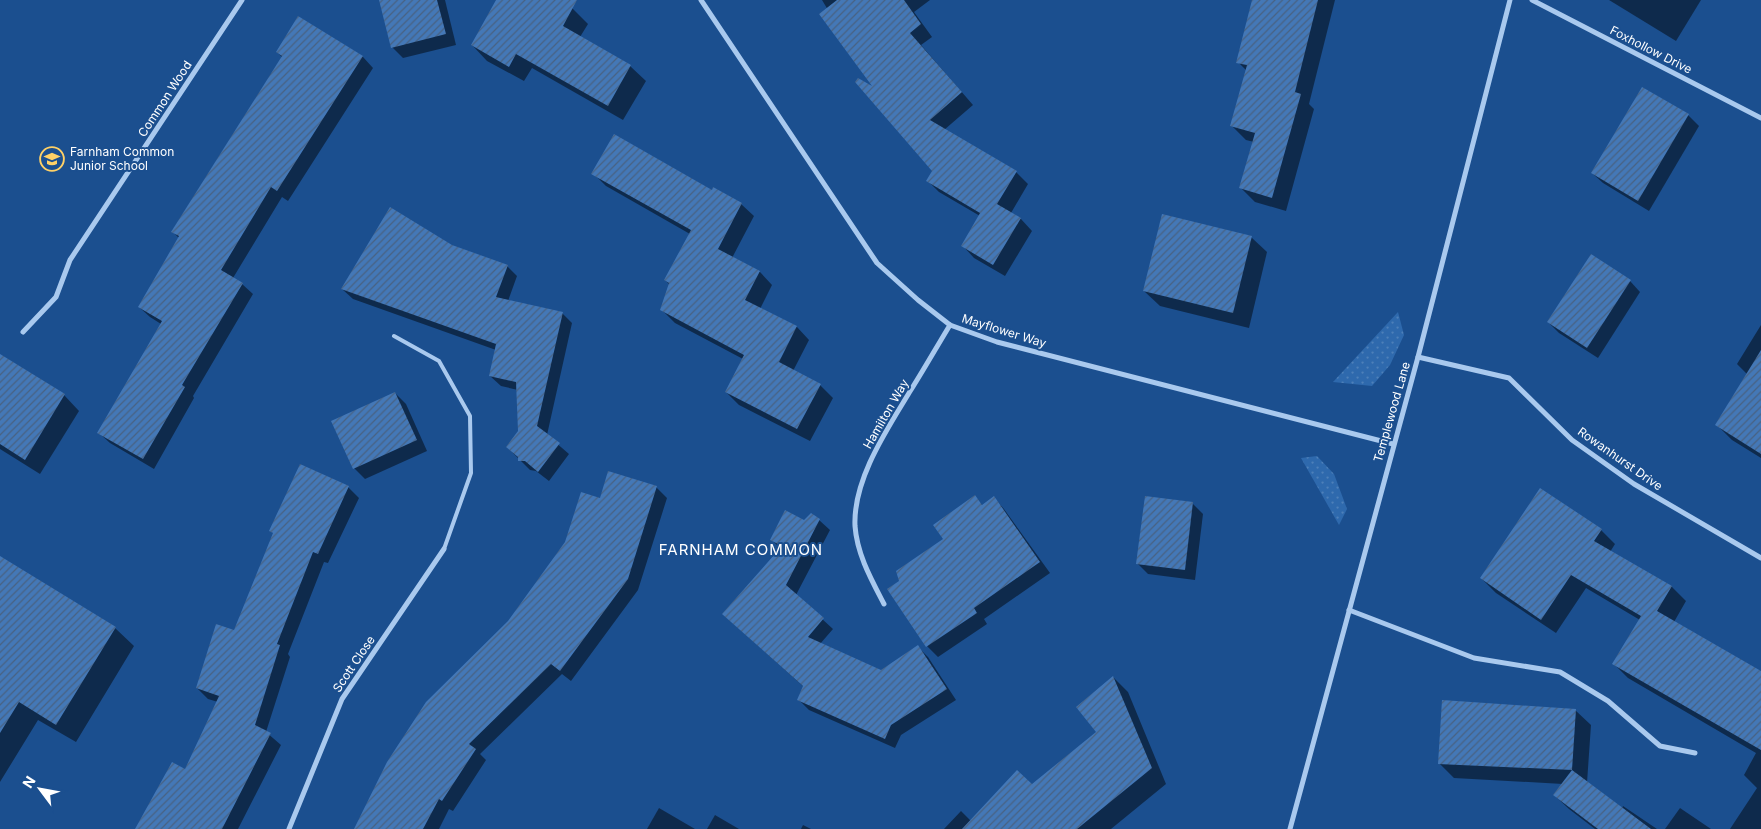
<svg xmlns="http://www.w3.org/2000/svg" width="1761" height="829" font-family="Inter,sans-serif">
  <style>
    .grass { fill: url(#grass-dots) }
    .shadow { fill: #0007 }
    .building { fill: url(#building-hatch) }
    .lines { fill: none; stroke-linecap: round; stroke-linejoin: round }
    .lane { stroke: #a9c9ee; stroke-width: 4 }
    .street { stroke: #a9c9ee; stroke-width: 5 }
    .labels { text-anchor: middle; stroke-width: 4; stroke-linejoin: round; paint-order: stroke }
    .street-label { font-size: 12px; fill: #fff; stroke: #1b4f8f }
    .poi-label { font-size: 12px; fill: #fff; stroke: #1b4f8f; text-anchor: start }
    .quarter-label { font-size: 15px; letter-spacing: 1px; fill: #fff; stroke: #1b4f8f }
  </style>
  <defs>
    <pattern id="grass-dots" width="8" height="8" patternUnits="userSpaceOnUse" patternTransform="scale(1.25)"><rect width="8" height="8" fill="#2e69ad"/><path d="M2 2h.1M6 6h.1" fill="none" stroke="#4d80b9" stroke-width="1.8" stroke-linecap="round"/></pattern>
    <pattern id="building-hatch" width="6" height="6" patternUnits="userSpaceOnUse" patternTransform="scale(1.25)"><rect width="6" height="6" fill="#4478b7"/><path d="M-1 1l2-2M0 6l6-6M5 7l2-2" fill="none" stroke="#486282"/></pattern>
  </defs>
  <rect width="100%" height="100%" fill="#1b4f8f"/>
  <g class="grass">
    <path d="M1398,312L1404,335L1390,365L1372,386L1333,382Z"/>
    <path d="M1317,456L1334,474L1347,509L1339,525L1301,458Z"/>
  </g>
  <g class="shadow">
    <path d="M380,0H445L456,45L403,58L392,47Z"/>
    <path d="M498,0H558L572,8L588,24L580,37L630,66L646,81L623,120L532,68L524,81L487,61L472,45Z"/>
    <path d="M822,0H930L914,12L932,37L921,45L973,105L944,130L1016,172L1028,184L1011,213L1021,219L1032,231L1005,276L974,258L963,246L980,216L939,192L928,181L933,171L876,90Z"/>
    <path d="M1253,0H1335L1309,104L1314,109L1286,211L1255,202L1241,188L1254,142L1246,140L1232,126L1247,71L1238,62Z"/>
    <path d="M1609,0H1701L1676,41Z"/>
    <path d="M299,18L363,57L373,68L288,201L282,197L233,278L242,284L253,294L193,396L194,398L154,469L110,443L99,433L161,324L150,317L139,307L179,238L172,231L282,57L277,52Z"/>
    <path d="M1688,115L1699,126L1649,211L1603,183L1592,173Z"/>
    <path d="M593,173L712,192L741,204L754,216L732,258L760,272L772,285L760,309L797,327L809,340L793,371L820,385L833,398L810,441L739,405L726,392L743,359L675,323L662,310L670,285L665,280L690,234L606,186Z"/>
    <path d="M1251,237L1267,252L1249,328L1160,306L1144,291Z"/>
    <path d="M451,246L507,266L517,276L508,301L562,313L572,323L547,435L569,454L549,481L536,471L530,470L507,447L519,431L518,390L501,386L490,376L496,350L353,299L342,289Z"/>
    <path d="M1630,281L1640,292L1598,358L1559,333L1548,322Z"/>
    <path d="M1761,325V458L1732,440L1717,425L1748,375L1737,364Z"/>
    <path d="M0,356L64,395L79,411L40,474L0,449Z"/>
    <path d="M395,393L406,404L427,451L365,479L354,468Z"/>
    <path d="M348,487L359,498L328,563L324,562L288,654L290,657L266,732L281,745L238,829H145L185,771L218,702L208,699L197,688L235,631L274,534L271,531Z"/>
    <path d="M656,487L667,498L638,590L571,681L562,674L480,754L486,760L453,811L449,809L439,829H356L601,499Z"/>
    <path d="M975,497L983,506L994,498L1004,509L1050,573L984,619L987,624L938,657L927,646L900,581L945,539Z"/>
    <path d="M1192,503L1203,514L1195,580L1148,574L1137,563Z"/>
    <path d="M819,520L830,530L796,595L833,629L820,644L881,671L918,647L928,657L956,700L901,735L895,748L809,710L799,700L804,687L723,614L781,549L771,539L804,522Z"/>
    <path d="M1601,530L1615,544L1610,552L1672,587L1686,601L1674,622L1761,674V829H1730L1757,788L1744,775L1756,753L1628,678L1614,664L1640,620L1586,588L1556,633L1496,593L1481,578Z"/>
    <path d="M0,558L115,628L134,646L76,742L38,720L0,782Z"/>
    <path d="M1113,677L1128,692L1166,784L1111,829H944L961,811L971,821L1032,786L1098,732Z"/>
    <path d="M1575,710L1591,725L1587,783L1622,809L1623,806L1657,829H1595L1569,809L1554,795L1563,784L1454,778L1439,763Z"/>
    <path d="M659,808L695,829H647Z"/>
    <path d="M1680,808L1711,829H1665Z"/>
    <path d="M715,815L739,829H707Z"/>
    <path d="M803,825L811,829H801Z"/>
  </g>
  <g class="building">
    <path d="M379,0H437L446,34L391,48Z"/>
    <path d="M496,0H577L563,26L631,65L608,106L516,54L509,67L471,45Z"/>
    <path d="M837,0H904L921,24L910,33L962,92L930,120L1017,171L997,204L1021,218L993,265L961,246L980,213L926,181L932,171L855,82L858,78L872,86L819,14Z"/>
    <path d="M1252,0H1318L1295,92L1301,94L1272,198L1239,188L1255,133L1230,126L1247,65L1236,63Z"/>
    <path d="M298,16L363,56L277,191L271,187L221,270L243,283L182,385L185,387L143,459L97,433L162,321L138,307L179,236L171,232L282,56L276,52Z"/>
    <path d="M1642,87L1689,114L1638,201L1591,173Z"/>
    <path d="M614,134L712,190L713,187L742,203L718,249L760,271L745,300L797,326L779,362L821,384L797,429L725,392L744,355L660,310L669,283L664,280L691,230L591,174Z"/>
    <path d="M390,207L452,245L508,265L496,297L563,312L537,426L560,443L538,472L525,461H518V457L506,447L518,431L516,382L489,376L496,344L341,289Z"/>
    <path d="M1162,214L1252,236L1233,313L1143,291Z"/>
    <path d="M1591,254L1631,280L1587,348L1547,322Z"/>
    <path d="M1761,350V454L1715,425Z"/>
    <path d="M0,354L65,394L25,460L0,444Z"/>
    <path d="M395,392L417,440L353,469L331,421Z"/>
    <path d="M300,464L349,486L318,554L313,552L277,644L280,645L255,725L271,733L222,829H135L172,762L185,769L219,696L196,688L216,624L234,630L273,533L269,531Z"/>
    <path d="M608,471L657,486L628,579L560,671L551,664L469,744L476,749L442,801L439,799L423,829H354L387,762L426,702L508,621L565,542L581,492L600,498Z"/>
    <path d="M1540,488L1602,529L1594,541L1672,586L1657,611L1761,671V750L1612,664L1641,616L1571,575L1541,620L1480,578Z"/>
    <path d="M975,495L982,505L994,496L1040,562L974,608L977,613L926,647L887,589L899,581L896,571L943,539L933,525Z"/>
    <path d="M1145,496L1193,502L1185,570L1136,564Z"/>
    <path d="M785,510L804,520L811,513L820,519L786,585L824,618L808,637L881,670L918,645L947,689L891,725L885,739L797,700L803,686L722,614L782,546L770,540Z"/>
    <path d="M0,556L116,627L56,725L19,702L0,733Z"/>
    <path d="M1113,676L1152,768L1077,829H962L1017,770L1032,784L1096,732L1076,707Z"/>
    <path d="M1442,700L1576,709L1572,770L1438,764Z"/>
    <path d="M1572,770L1651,829H1598L1553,795Z"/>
  </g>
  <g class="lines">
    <path class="lane" d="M394,336L439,361L470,416L471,473L444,549"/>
    <g class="street">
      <path d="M701,0L877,263L918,300L950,325L997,342L1393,444"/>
      <path d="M1532,0L1761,118"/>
      <path d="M23,332L56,297L70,260L242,0"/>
      <path d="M1418,357L1509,378L1572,440L1634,484L1761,558"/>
      <path d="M884,604C871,579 857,554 855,526C853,480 886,431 909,393C923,371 936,348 950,325"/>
      <path d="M1349,610L1474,658L1560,672L1608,701L1660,746L1695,753"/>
      <path d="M289,829L342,699L444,549"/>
      <path d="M1290,829L1418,357L1510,0"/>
    </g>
  </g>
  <defs>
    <g id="school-ring" transform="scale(1.25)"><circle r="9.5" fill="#1b4f8f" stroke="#ffd166" stroke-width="1.5"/><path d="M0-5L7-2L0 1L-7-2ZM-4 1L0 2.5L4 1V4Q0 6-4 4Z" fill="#ffd166"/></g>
  </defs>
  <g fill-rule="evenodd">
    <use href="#school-ring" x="52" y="159"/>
  </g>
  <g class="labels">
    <g class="street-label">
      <text transform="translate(1651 50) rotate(27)" y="4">Foxhollow Drive</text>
      <text transform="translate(165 99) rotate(-57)" y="4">Common Wood</text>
      <text transform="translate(1004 331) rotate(17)" y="4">Mayflower Way</text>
      <text transform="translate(1392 412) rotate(-74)" y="4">Templewood Lane</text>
      <text transform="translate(886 414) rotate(-60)" y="4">Hamilton Way</text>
      <text transform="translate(1620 459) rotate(35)" y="4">Rowanhurst Drive</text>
      <text transform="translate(354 664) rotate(-56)" y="4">Scott Close</text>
    </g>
    <g class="poi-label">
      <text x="70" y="156">Farnham Common<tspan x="70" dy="14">Junior School</tspan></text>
    </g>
    <g class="quarter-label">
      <text x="741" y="555">FARNHAM COMMON</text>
    </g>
  </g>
  <g transform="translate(40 789) rotate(302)" stroke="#1b4f8f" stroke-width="4" paint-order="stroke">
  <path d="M0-4L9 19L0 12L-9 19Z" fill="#ffffff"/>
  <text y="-8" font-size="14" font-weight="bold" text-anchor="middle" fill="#ffffff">N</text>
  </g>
</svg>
